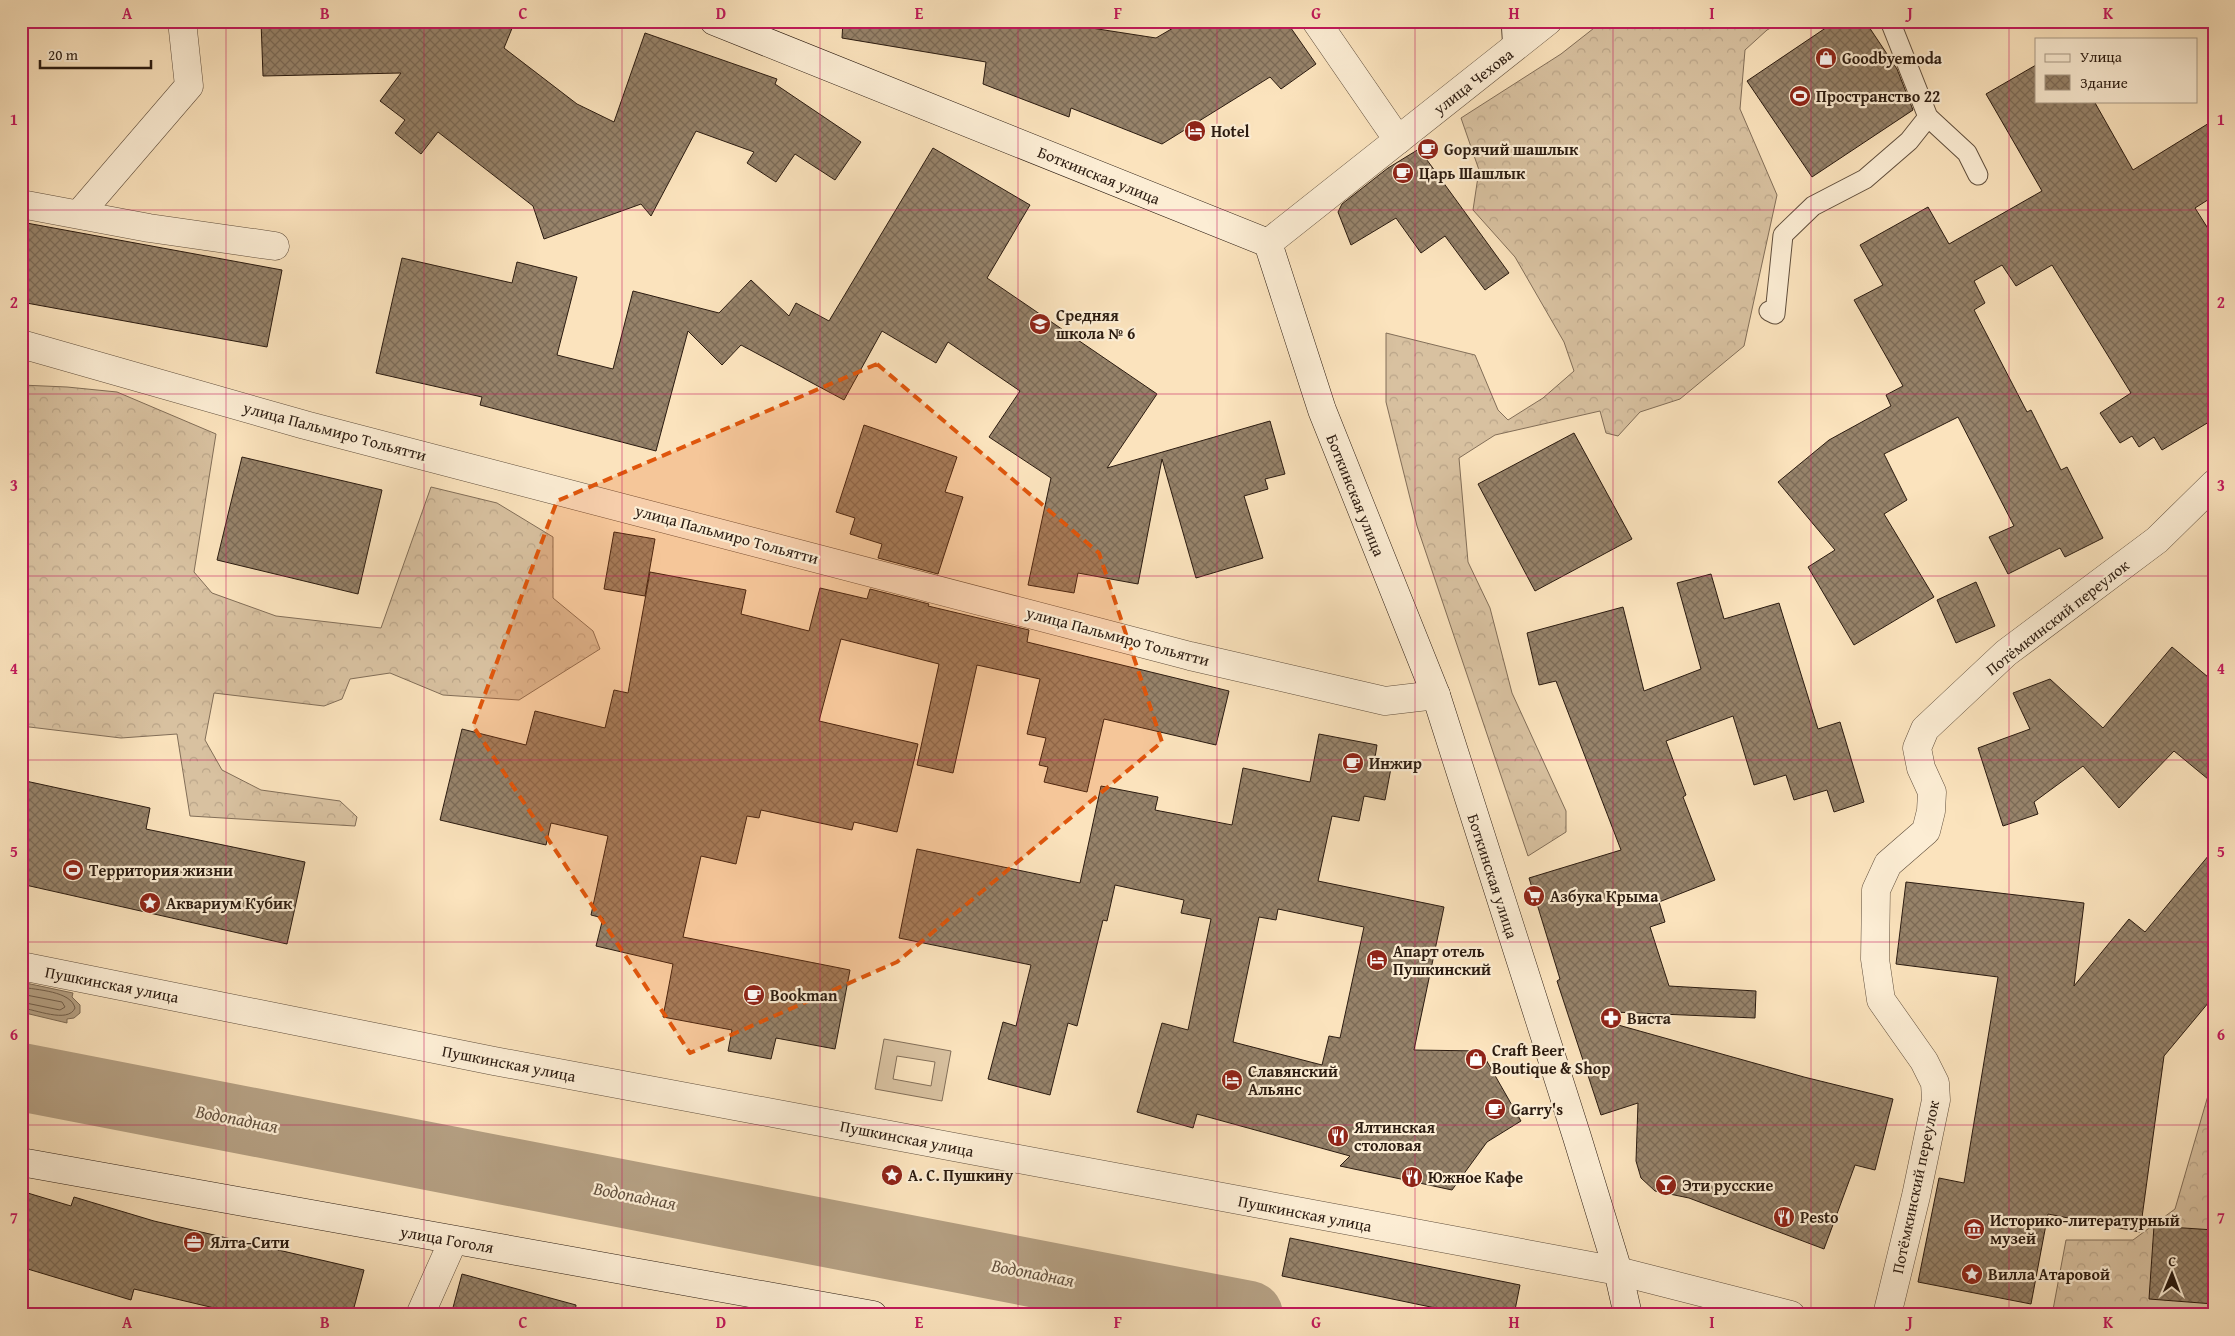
<svg xmlns="http://www.w3.org/2000/svg" width="2235" height="1336" font-family="'Gentium Book Plus',serif">
  <style>
    .grass { fill: #d8c1a0; stroke: #826e58; fill-rule: evenodd }
    .forest { fill: url(#forest-crowns); stroke: #826e58 }
    .water { fill: #b49f82; stroke: #7d6a54 }
    .lines { fill: none; stroke-linecap: round; stroke-linejoin: round }
    .shore { stroke: #705d49; stroke-width: 1 }
    .river { stroke: #b49f82; stroke-width: 68 }
    .building { fill: url(#building-cross-hatch); stroke: #2b1b10; fill-rule: evenodd }
    .lane-casing { stroke: #5f4d3b; stroke-width: 21 }
    .street-casing { stroke: #5f4d3b; stroke-width: 29 }
    .secondary-casing { stroke: #2b1b10; stroke-width: 29 }
    .lane { stroke: #fcedd4; stroke-width: 19 }
    .street { stroke: #fcedd4; stroke-width: 28 }
    .secondary { stroke: #fcedd4; stroke-width: 28 }
    .marked { fill: #df560c; fill-opacity: 0.2; stroke: #df560c; stroke-width: 4; stroke-dasharray: 10 6; stroke-linejoin: round }
    .grid { fill: none; stroke: #c2185b; stroke-width: 1; stroke-opacity: 0.55 }
    .labels { text-anchor: middle; stroke-width: 4.5; stroke-linejoin: round; paint-order: stroke }
    .poi-label { font-size: 16px; font-weight: bold; fill: #2b1b10; stroke: #fcedd4; text-anchor: start }
    .street-label { font-size: 16px; fill: #2b1b10; stroke: #fcedd4 }
    .water-label { font-size: 18px; font-style: italic; fill: #62503e; stroke: #fcedd4 }
    .neatline { fill: none; stroke: #c2185b; stroke-width: 2 }
    .grid-label { font-size: 16px; text-anchor: middle; font-weight: bold; fill: #c2185b }
  </style>
  <defs>
    <pattern id="forest-crowns" width="20" height="18" patternUnits="userSpaceOnUse" patternTransform="scale(1.25)"><rect width="20" height="18" fill="#d8c1a0"/><path d="M2 6a3 3 0 1 1 6 0M12 15a3 3 0 1 1 6 0" fill="none" stroke="#baa589"/></pattern>
    <pattern id="building-cross-hatch" width="8" height="8" patternUnits="userSpaceOnUse" patternTransform="scale(1.25)"><rect width="8" height="8" fill="#97836a"/><path d="M0 0l8 8M0 8l8-8" fill="none" stroke="#7b6a56"/></pattern>
  </defs>
  <rect width="100%" height="100%" fill="#fbe3bd"/>
  <filter id="stains"><feTurbulence type="fractalNoise" baseFrequency=".004" numOctaves="4"/><feColorMatrix values="0 0 0 0 .2 0 0 0 0 .09 0 0 0 0 .02 0 0 0 .5 -.17"/></filter>
  <radialGradient id="worn" r=".72"><stop offset=".6" stop-color="#630" stop-opacity="0"/><stop offset="1" stop-color="#630" stop-opacity=".3"/></radialGradient>
  <path class="grass" d="M884,1039L951,1051L942,1101L875,1089ZM897,1056L935,1062L931,1086L893,1079Z"/>
  <g class="forest">
    <path d="M1603,21H1783L1767,30L1745,50L1740,109L1777,195L1744,346L1680,399L1640,412L1618,436L1606,433L1600,411L1495,435L1459,458L1468,562L1490,608L1512,693L1566,811V832L1528,856L1417,526L1386,402V333L1475,355L1498,410L1508,420L1543,398L1574,371L1564,342L1515,257L1473,210L1479,170L1461,118L1561,54Z"/>
    <path d="M21,385L67,387L117,392L216,434L194,572L212,593L276,616L381,628L431,487L497,503L553,537V598L593,631L600,649L519,700L443,695L390,673L350,679L342,699L324,706L214,693L205,740L222,770L261,790L340,801L357,817L355,826L190,816L177,734L121,738L21,726Z"/>
    <path d="M2214,1075V1315H2052L2066,1240H2133L2175,1209Z"/>
  </g>
  <path class="water" d="M21,982L73,993L72,997L80,1005V1013L74,1018L67,1019V1023L21,1012Z"/>
  <g class="lines">
    <g class="shore">
      <path d="M21,987C37,990 71,991 75,1008C68,1024 35,1009 21,1008"/>
      <path d="M21,994L62,1002L65,1007L60,1010L21,1002"/>
    </g>
    <path class="river" d="M21,1077L1249,1315"/>
  </g>
  <g class="building">
    <path d="M261,21H515L504,48L577,104L614,122L645,33L777,79L775,84L861,142L835,180L795,154L776,182L747,163L754,152L696,131L651,216L641,204L544,239L533,206L438,132L421,154L395,133L405,120L380,101L401,73L263,76Z"/>
    <path d="M843,21H1086L1085,27L1156,38L1185,21H1286L1316,64L1281,89L1270,77L1162,144L1071,108L1069,117L983,84L986,62L842,38Z"/>
    <path d="M1836,21H1865L1897,69L1913,110L1812,177L1747,81Z"/>
    <path d="M2036,65V101H2094L2133,170L2214,120V196L2195,208L2214,238V419L2162,450L2154,437L2139,447L2132,436L2120,443L2100,413L2131,393L2052,265L2016,286L2002,265L1974,281L1985,303L1974,310L2027,412L2031,410L2061,470L2067,467L2103,538L2065,557L2060,548L2008,574L1989,537L2014,526L1958,417L1884,454L1907,500L1884,514L1934,597L1854,645L1808,567L1835,550L1778,482L1829,440L1891,406L1886,395L1903,386L1854,300L1883,285L1860,245L1928,207L1949,244L2042,191L1986,94Z"/>
    <path d="M933,148L1030,205L987,278L1157,394L1107,468L1270,421L1285,474L1265,479L1268,489L1244,496L1263,558L1196,578L1162,459L1138,584L1078,573L1074,593L1028,585L1051,478L989,437L1020,391L948,342L936,363L882,331L844,400L741,345L722,365L688,331L656,451L480,405L482,397L376,373L402,258L512,283L517,262L577,277L557,355L613,369L633,291L719,313L751,280L789,316L796,303L829,321Z"/>
    <path d="M1419,149L1509,273L1485,290L1445,236L1421,253L1396,218L1351,245L1338,212L1342,204L1388,168Z"/>
    <path d="M21,222L282,270L267,347L21,302Z"/>
    <path d="M864,425L957,457L945,492L963,497L938,574L878,558L882,544L850,534L855,518L836,512Z"/>
    <path d="M1574,433L1632,539L1535,591L1478,484Z"/>
    <path d="M242,457L382,490L358,594L217,560Z"/>
    <path d="M614,532L655,539L645,596L604,589Z"/>
    <path d="M650,572L746,590L741,614L809,631L820,588L867,599L870,589L929,604L928,606L1029,630L1027,642L1229,691L1216,745L1104,719L1087,792L1044,782L1048,767L1039,765L1046,738L1027,734L1040,679L977,665L953,773L917,765L939,664L841,639L819,721L918,744L897,832L854,822L852,830L761,810L759,818L747,816L736,864L701,856L683,937L850,970L835,1049L776,1038L771,1059L728,1051L732,1030L663,1017L673,964L596,946L603,918L591,915L608,836L551,823L546,845L440,820L462,729L526,745L535,711L605,728L614,690L628,693Z"/>
    <path d="M1711,574L1724,619L1779,603L1818,729L1840,722L1864,802L1834,812L1827,790L1794,800L1786,775L1754,785L1733,716L1666,741L1686,795L1683,797L1715,880L1659,902L1665,922L1650,927L1669,986L1756,991L1755,1018L1613,1012L1611,1023L1804,1077L1893,1099L1875,1170L1855,1165L1824,1249L1689,1198L1655,1191L1641,1178L1636,1161L1638,1103L1601,1115L1557,981L1560,979L1529,878L1621,850L1556,681L1539,685L1527,633L1623,607L1644,691L1701,669L1677,583Z"/>
    <path d="M1976,582L1995,626L1956,643L1937,600Z"/>
    <path d="M2172,647L2214,682V784L2174,751L2119,808L2083,766L2034,802L2038,814L2003,826L1978,748L2030,729L2013,693L2050,679L2103,728Z"/>
    <path d="M1319,734L1377,745L1374,764L1391,768L1385,800L1364,796L1359,821L1332,816L1318,881L1444,907L1414,1050L1481,1051L1521,1121L1487,1142L1452,1190L1340,1166L1350,1156L1197,1114L1193,1128L1137,1112L1162,1023L1188,1030L1211,919L1181,913L1184,900L1115,885L1107,921L1103,920L1077,1026L1068,1023L1050,1095L988,1079L1003,1022L1016,1026L1031,965L899,938L917,849L1080,883L1101,786L1158,797L1155,810L1232,825L1243,768L1310,782ZM1278,909L1364,927L1340,1038L1329,1036L1322,1065L1233,1042L1259,917L1276,920Z"/>
    <path d="M21,780L150,808L146,829L305,862L287,944L21,884Z"/>
    <path d="M2214,849V996L2164,1056L2140,1232L2048,1214L2031,1304L1918,1282L1939,1178L1964,1183L1998,977L1896,964L1906,882L2084,903L2074,986L2129,919L2145,932Z"/>
    <path d="M21,1191L71,1206L74,1197L154,1221L364,1270L352,1315H244L134,1289L131,1300L21,1267Z"/>
    <path d="M2154,1226L2214,1230V1304L2149,1299Z"/>
    <path d="M1290,1238L1520,1285L1514,1315H1469L1282,1276Z"/>
    <path d="M462,1274L576,1305L575,1315H451Z"/>
  </g>
  <g class="lines">
    <g class="lane-casing">
      <g id="lane">
        <path d="M1511,21L1513,49"/>
        <path d="M1890,21L1928,117L1967,153L1978,175"/>
        <path d="M1769,311L1775,314L1783,235L1813,206L1865,179L1909,141L1928,117"/>
      </g>
    </g>
    <g class="street-casing">
      <g id="street">
        <path d="M1316,21L1398,140"/>
        <path d="M21,204L149,228L275,246"/>
        <path d="M79,214L189,86L182,21"/>
        <path d="M1268,243L1548,21"/>
        <path d="M21,344L305,425L1190,656L1385,701L1436,695"/>
        <path d="M21,966L494,1061L1618,1271L1791,1315"/>
        <path d="M420,1315L453,1241"/>
        <path d="M1887,1315L1916,1196L1936,1100L1935,1083L1924,1061L1881,1000L1875,959L1876,890L1888,864L1926,831L1931,811L1932,792L1921,768L1917,748L1925,729L2006,653L2157,540L2214,484"/>
      </g>
    </g>
    <g class="secondary-casing">
      <g id="secondary">
        <path d="M714,21L1268,243L1322,410L1436,695L1577,1137L1618,1271L1628,1315"/>
        <path d="M21,1162L873,1315"/>
      </g>
    </g>
    <use href="#lane" class="lane"/>
    <use href="#street" class="street"/>
    <use href="#secondary" class="secondary"/>
  </g>
  <path class="marked" d="M877,364L1099,553L1162,742L897,962L690,1053L473,726L557,501Z"/>
  <path class="grid" d="M226,21V1315M424,21V1315M622,21V1315M820,21V1315M1018,21V1315M1217,21V1315M1415,21V1315M1613,21V1315M1811,21V1315M2009,21V1315M21,210H2214M21,394H2214M21,576H2214M21,760H2214M21,942H2214M21,1125H2214"/>
  <defs>
    <g id="shop-disc" transform="scale(1.125)"><circle r="9.5" fill="#8f2418" stroke="#fcedd4"/><path d="M-5-2.5h2.3a2.7 3.5 0 0 1 5.4 0H5L5.5 6h-11ZM-1.5-2.5h3a1.5 2.3 0 0 0-3 0Z" fill="#fff"/></g>
    <g id="stadium-disc" transform="scale(1.125)"><circle r="9.5" fill="#8f2418" stroke="#fcedd4"/><path d="M0-5a6.5 5 0 1 0 0 10a6.5 5 0 1 0 0-10ZM-3.5-1.8h7v3.6h-7Z" fill="#fff"/></g>
    <g id="hotel-disc" transform="scale(1.125)"><circle r="9.5" fill="#8f2418" stroke="#fcedd4"/><path d="M-6-4.5h1.5V1H6V5H4.5V3h-9V5H-6ZM-4 0a1.8 1.8 0 1 1 3.6 0ZM.5 0V-2.5h3Q6-2.5 6 0Z" fill="#fff"/></g>
    <g id="cafe-disc" transform="scale(1.125)"><circle r="9.5" fill="#8f2418" stroke="#fcedd4"/><path d="M-5.5-4.5H6V0H3Q3 3.5 0 3.5H-2.5Q-5.5 3.5-5.5 0ZM3-3.2v2h1.7v-2ZM-6 4.5H4V6H-6Z" fill="#fff"/></g>
    <g id="school-disc" transform="scale(1.125)"><circle r="9.5" fill="#8f2418" stroke="#fcedd4"/><path d="M0-5L7-2L0 1L-7-2ZM-4 1L0 2.5L4 1V4Q0 6-4 4Z" fill="#fff"/></g>
    <g id="supermarket-disc" transform="scale(1.125)"><circle r="9.5" fill="#8f2418" stroke="#fcedd4"/><path d="M-6-5.5h2.5l.6 2H6L4.5 2H-2.5L-4.4-4H-6ZM-1.5 3.2a1.3 1.3 0 1 0 .1 0ZM3 3.2a1.3 1.3 0 1 0 .1 0Z" fill="#fff"/></g>
    <g id="sight-disc" transform="scale(1.125)"><circle r="9.5" fill="#8f2418" stroke="#fcedd4"/><path d="M0-6L1.8-2.2L6-1.7L2.9 1.2L3.7 5.4L0 3.3L-3.7 5.4L-2.9 1.2L-6-1.7L-1.8-2.2Z" fill="#fff"/></g>
    <g id="pharmacy-disc" transform="scale(1.125)"><circle r="9.5" fill="#8f2418" stroke="#fcedd4"/><path d="M-2-6h4v4h4v4h-4v4h-4v-4h-4v-4h4Z" fill="#fff"/></g>
    <g id="restaurant-disc" transform="scale(1.125)"><circle r="9.5" fill="#8f2418" stroke="#fcedd4"/><path d="M-5-6h1v4h1v-4h1v4h1v-4h1v5L-1.5 .5V6h-2V.5L-5-1ZM5-6V6H3V1.5H1.5Q1.5-4 5-6Z" fill="#fff"/></g>
    <g id="bar-disc" transform="scale(1.125)"><circle r="9.5" fill="#8f2418" stroke="#fcedd4"/><path d="M-6-5H6L.8 .8V4.5H3.5V6h-7V4.5H-.8V.8Z" fill="#fff"/></g>
    <g id="museum-disc" transform="scale(1.125)"><circle r="9.5" fill="#8f2418" stroke="#fcedd4"/><path d="M0-6L6-3V-2H-6V-3ZM-5-1h2V3h-2ZM-1-1h2V3h-2ZM3-1h2V3H3ZM-6 4H6V6H-6Z" fill="#fff"/></g>
    <g id="office-disc" transform="scale(1.125)"><circle r="9.5" fill="#8f2418" stroke="#fcedd4"/><path d="M-6-3h4V-5.5h4V-3h4V5H-6ZM-1-4.5V-3h2v-1.5ZM-6 0V1H6V0Z" fill="#fff"/></g>
  </defs>
  <g fill-rule="evenodd">
    <use href="#shop-disc" x="1826" y="58"/>
    <use href="#stadium-disc" x="1800" y="96"/>
    <use href="#hotel-disc" x="1195" y="131"/>
    <use href="#cafe-disc" x="1428" y="149"/>
    <use href="#cafe-disc" x="1403" y="173"/>
    <use href="#school-disc" x="1040" y="324"/>
    <use href="#cafe-disc" x="1353" y="763"/>
    <use href="#stadium-disc" x="73" y="870"/>
    <use href="#supermarket-disc" x="1534" y="896"/>
    <use href="#sight-disc" x="150" y="903"/>
    <use href="#hotel-disc" x="1377" y="960"/>
    <use href="#cafe-disc" x="754" y="995"/>
    <use href="#pharmacy-disc" x="1611" y="1018"/>
    <use href="#shop-disc" x="1476" y="1059"/>
    <use href="#hotel-disc" x="1232" y="1080"/>
    <use href="#cafe-disc" x="1495" y="1109"/>
    <use href="#restaurant-disc" x="1338" y="1136"/>
    <use href="#sight-disc" x="892" y="1175"/>
    <use href="#restaurant-disc" x="1412" y="1177"/>
    <use href="#bar-disc" x="1666" y="1185"/>
    <use href="#restaurant-disc" x="1784" y="1217"/>
    <use href="#museum-disc" x="1974" y="1229"/>
    <use href="#office-disc" x="194" y="1242"/>
    <use href="#sight-disc" x="1972" y="1274"/>
  </g>
  <g class="labels">
    <g class="poi-label">
      <text x="1842" y="64">Goodbyemoda</text>
      <text x="1816" y="102">Пространство 22</text>
      <text x="1211" y="137">Hotel</text>
      <text x="1444" y="155">Goрячий шашлык</text>
      <text x="1419" y="179">Царь Шашлык</text>
      <text x="1056" y="321">Средняя<tspan x="1056" dy="18">школа № 6</tspan></text>
      <text x="1369" y="769">Инжир</text>
      <text x="89" y="876">Территория жизни</text>
      <text x="1550" y="902">Азбука Крыма</text>
      <text x="166" y="909">Аквариум Кубик</text>
      <text x="1393" y="957">Апарт отель<tspan x="1393" dy="18">Пушкинский</tspan></text>
      <text x="770" y="1001">Bookman</text>
      <text x="1627" y="1024">Виста</text>
      <text x="1492" y="1056">Craft Beer<tspan x="1492" dy="18">Boutique &amp; Shop</tspan></text>
      <text x="1248" y="1077">Славянский<tspan x="1248" dy="18">Альянс</tspan></text>
      <text x="1511" y="1115">Garry's</text>
      <text x="1354" y="1133">Ялтинская<tspan x="1354" dy="18">столовая</tspan></text>
      <text x="908" y="1181">А. С. Пушкину</text>
      <text x="1428" y="1183">Южное Кафе</text>
      <text x="1682" y="1191">Эти русские</text>
      <text x="1800" y="1223">Pesto</text>
      <text x="1990" y="1226">Историко-литературный<tspan x="1990" dy="18">музей</tspan></text>
      <text x="210" y="1248">Ялта-Сити</text>
      <text x="1988" y="1280">Вилла Атаровой</text>
    </g>
    <g class="street-label">
      <text transform="translate(1473 81) rotate(-38)" y="6">улица Чехова</text>
      <text transform="translate(1099 175) rotate(22)" y="6">Боткинская улица</text>
      <text transform="translate(335 431) rotate(15)" y="6">улица Пальмиро Тольятти</text>
      <text transform="translate(1356 495) rotate(68)" y="6">Боткинская улица</text>
      <text transform="translate(727 534) rotate(15)" y="6">улица Пальмиро Тольятти</text>
      <text transform="translate(2057 617) rotate(-38)" y="6">Потёмкинский переулок</text>
      <text transform="translate(1118 636) rotate(15)" y="6">улица Пальмиро Тольятти</text>
      <text transform="translate(1493 876) rotate(72)" y="6">Боткинская улица</text>
      <text transform="translate(112 984) rotate(11)" y="6">Пушкинская улица</text>
      <text transform="translate(509 1063) rotate(11)" y="6">Пушкинская улица</text>
      <text transform="translate(907 1138) rotate(11)" y="6">Пушкинская улица</text>
      <text transform="translate(1915 1187) rotate(-78)" y="6">Потёмкинский переулок</text>
      <text transform="translate(1305 1213) rotate(11)" y="6">Пушкинская улица</text>
      <text transform="translate(447 1239) rotate(10)" y="6">улица Гоголя</text>
    </g>
    <g class="water-label">
      <text transform="translate(237 1119) rotate(11)" y="6">Водопадная</text>
      <text transform="translate(635 1196) rotate(11)" y="6">Водопадная</text>
      <text transform="translate(1033 1273) rotate(11)" y="6">Водопадная</text>
    </g>
  </g>
  <rect width="2235" height="1336" fill="none" stroke="#fbe3bd" stroke-width="55"/>
  <rect x="2035" y="38" width="162" height="65" fill="#fcedd4" stroke="#a89986"/>
  <rect x="2045" y="54" width="25" height="8" fill="#fcedd4" stroke="#a89986"/>
  <text x="2080" y="62" font-size="15" fill="#2b1b10">Улица</text>
  <rect x="2045" y="75" width="25" height="15" fill="url(#building-cross-hatch)" stroke="#a89986"/>
  <text x="2080" y="88" font-size="15" fill="#2b1b10">Здание</text>
  <g transform="translate(2172 1274) rotate(1)" stroke="#fcedd4" stroke-width="4" paint-order="stroke">
  <path d="M0-4L9 19L0 12L-9 19Z" fill="#2b1b10"/>
  <text y="-8" font-size="14" font-weight="bold" text-anchor="middle" fill="#2b1b10">С</text>
  </g>
  <path d="M40 60v8h111v-8" fill="none" stroke="#2b1b10" stroke-width="2.5"/>
  <text x="48" y="60" font-size="15" fill="#2b1b10" stroke="#fcedd4" stroke-width="4" paint-order="stroke">20 m</text>
  <rect x="28" y="28" width="2180" height="1280" class="neatline"/>
  <g class="grid-label">
    <text x="127" y="19">A</text>
    <text x="325" y="19">B</text>
    <text x="523" y="19">C</text>
    <text x="721" y="19">D</text>
    <text x="919" y="19">E</text>
    <text x="1118" y="19">F</text>
    <text x="1316" y="19">G</text>
    <text x="1514" y="19">H</text>
    <text x="1712" y="19">I</text>
    <text x="1910" y="19">J</text>
    <text x="2108" y="19">K</text>
    <text x="14" y="125">1</text>
    <text x="2221" y="125">1</text>
    <text x="14" y="308">2</text>
    <text x="2221" y="308">2</text>
    <text x="14" y="491">3</text>
    <text x="2221" y="491">3</text>
    <text x="14" y="674">4</text>
    <text x="2221" y="674">4</text>
    <text x="14" y="857">5</text>
    <text x="2221" y="857">5</text>
    <text x="14" y="1040">6</text>
    <text x="2221" y="1040">6</text>
    <text x="14" y="1223">7</text>
    <text x="2221" y="1223">7</text>
    <text x="127" y="1328">A</text>
    <text x="325" y="1328">B</text>
    <text x="523" y="1328">C</text>
    <text x="721" y="1328">D</text>
    <text x="919" y="1328">E</text>
    <text x="1118" y="1328">F</text>
    <text x="1316" y="1328">G</text>
    <text x="1514" y="1328">H</text>
    <text x="1712" y="1328">I</text>
    <text x="1910" y="1328">J</text>
    <text x="2108" y="1328">K</text>
  </g>
  <rect width="100%" height="100%" filter="url(#stains)"/>
  <rect width="100%" height="100%" fill="url(#worn)"/>
</svg>
